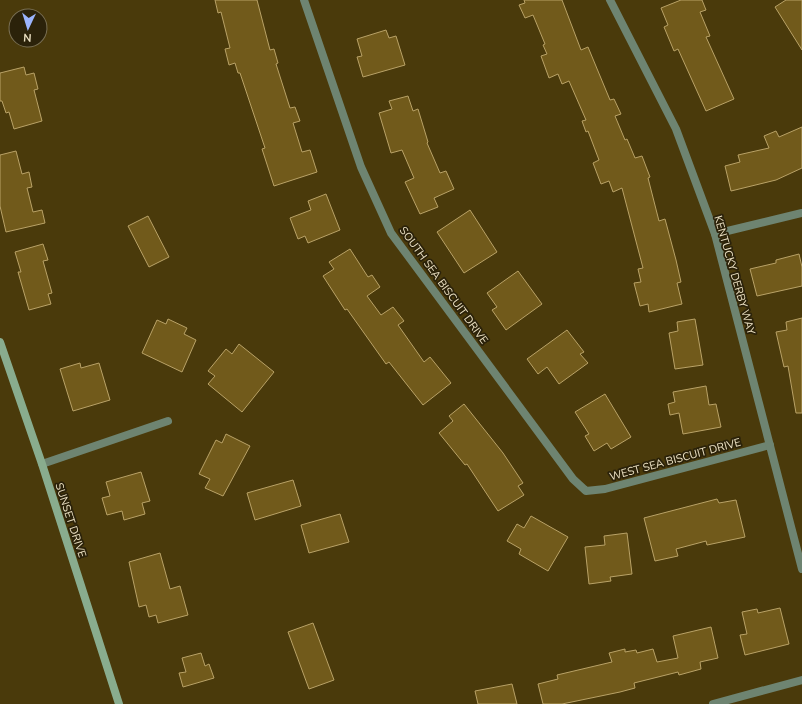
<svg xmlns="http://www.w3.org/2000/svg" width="802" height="704" font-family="'Nunito Sans',sans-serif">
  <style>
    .building { fill: #715a1b; stroke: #b9a267 }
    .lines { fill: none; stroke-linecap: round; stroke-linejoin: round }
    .minor { stroke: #6e8471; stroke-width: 8 }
    .secondary { stroke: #89ac8e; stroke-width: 8 }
    .labels { text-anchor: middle; stroke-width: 3.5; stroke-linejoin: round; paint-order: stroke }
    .street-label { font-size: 11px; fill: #ede2c4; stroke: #2b220a }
  </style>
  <rect width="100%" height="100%" fill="#4a3a0b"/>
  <g class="building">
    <path d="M215,0H257L270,50L274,49L278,63L276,64L290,108L295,107L300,121L293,123L302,152L310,150L317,172L274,186L262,149L265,148L240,73H238L235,63L229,65L225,49L230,48L221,12L218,13Z"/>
    <path d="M524,0H562L581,50L588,47L610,100L614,99L621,114L615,116L625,140L627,139L635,158L642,156L650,177L648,178L659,221L665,219L676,260L681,282L677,283L682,304L649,312L648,304L640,306L634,283L641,282L638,269L643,268L622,188L613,192L609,181L601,184L593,163L599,160L588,131L586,132L582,121L586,120L569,81L562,84L558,74L549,78L541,56L547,54L543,45L545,44L533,15L525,18L519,5L525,3Z"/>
    <path d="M681,0H702L706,10L700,12L710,36L706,37L734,99L706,111L678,49L674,51L664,27L668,25L661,8Z"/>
    <path d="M786,0H802V50L775,7Z"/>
    <path d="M386,30L389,38L396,36L405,65L363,77L357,57L362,56L357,39Z"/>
    <path d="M24,67L26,75L34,73L38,89L34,90L42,121L14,129L9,112L6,113L2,101H0V73Z"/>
    <path d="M408,96L413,111L418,109L428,142L427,143L440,173L446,171L454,189L434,198L438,207L420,214L405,182L414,178L402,150L391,153L379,113L392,109L389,101Z"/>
    <path d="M802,127V168L776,180L731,191L725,166L740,162L738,155L769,148L764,136L776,131L779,137Z"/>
    <path d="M16,151L22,174L29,172L32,187L27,188L33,212L42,210L45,223L6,232L0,206V155Z"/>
    <path d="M326,194L340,230L308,243L305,236L298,239L290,218L311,210L308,201Z"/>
    <path d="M470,210L497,252L464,273L437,232Z"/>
    <path d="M148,216L169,257L149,267L128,226Z"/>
    <path d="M43,244L48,260L43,261L52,293L48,294L51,304L29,310L18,272H21L15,252Z"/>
    <path d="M350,249L368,277L372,275L380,287L367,296L381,315L393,307L404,321L398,325L424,362L430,357L451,383L423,405L389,362L386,364L347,309L345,310L323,276L334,269L329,262Z"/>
    <path d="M799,254L802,267V286L757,296L750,269L776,263V260Z"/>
    <path d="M518,271L542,304L506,330L492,310L497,307L487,293Z"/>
    <path d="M802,318V413H796L788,366L784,367L776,332L787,330L786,322Z"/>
    <path d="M168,319L187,328L184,334L196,340L182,372L142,353L157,320L166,324Z"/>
    <path d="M695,319L703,365L675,369L669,333L678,331L677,322Z"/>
    <path d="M567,330L584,352L580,354L588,363L559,384L547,367L538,374L527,359Z"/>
    <path d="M239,344L274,372L242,412L208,384L215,376L208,371L226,349L232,354Z"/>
    <path d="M80,363L81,368L99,363L110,400L73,411L60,369Z"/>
    <path d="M706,386L709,405L716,404L721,427L683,434L679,413L670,415L668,404L675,402L673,392Z"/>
    <path d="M605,394L631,437L611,449L607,443L594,451L585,436L589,434L575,412Z"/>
    <path d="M464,404L503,453L523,483L518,486L524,495L498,511L467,464L465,465L439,433L453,421L449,416Z"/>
    <path d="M226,434L250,446L223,496L205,488L210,479L199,474L216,440L222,443Z"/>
    <path d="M141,472L150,501L142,503L145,514L124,520L122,511L107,515L102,498L110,496L106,482Z"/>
    <path d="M293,480L301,506L255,520L247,493Z"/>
    <path d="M717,499L719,503L736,500L745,537L707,545L706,541L676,549L678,556L655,561L644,518Z"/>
    <path d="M340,514L349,542L309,553L301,525Z"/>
    <path d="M531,516L568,537L548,571L519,554L521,549L507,541L517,524L524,528Z"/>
    <path d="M627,533L632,574L610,577L611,581L589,584L585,547L605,545L604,536Z"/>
    <path d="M160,553L170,589L180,586L188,615L158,623L156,615L149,617L146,605L139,607L129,562Z"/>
    <path d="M780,608L789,644L745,655L740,635L747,634L742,612L757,609L758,613Z"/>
    <path d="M313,623L334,680L309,689L288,632Z"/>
    <path d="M711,627L718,658L700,662L701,669L679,675L678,672L634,683L635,688L620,692L562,704H543L538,684L558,679L557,675L612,662L609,653L625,649V652L636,650L637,653L653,649L657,662L678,658L673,636Z"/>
    <path d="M201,653L205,666L209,664L214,678L183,687L179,673L186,672L182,658Z"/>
    <path d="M512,684L517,704H478L475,691Z"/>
  </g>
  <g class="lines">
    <g class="minor">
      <path d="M304,0L361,167L391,233L573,479L586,491L605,489L770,445"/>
      <path d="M610,0L676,129L715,234L802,569"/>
      <path d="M715,234L802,213"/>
      <path d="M42,464L168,421"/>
      <path d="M713,704L802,680"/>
    </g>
    <path class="secondary" d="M0,342L42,464L119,704"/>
  </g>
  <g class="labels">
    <g class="street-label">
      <text transform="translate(735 275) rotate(74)" y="4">KENTUCKY DERBY WAY</text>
      <text transform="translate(444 285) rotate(54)" y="4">SOUTH SEA BISCUIT DRIVE</text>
      <text transform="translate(675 459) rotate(-15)" y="4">WEST SEA BISCUIT DRIVE</text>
      <text transform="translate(71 520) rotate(72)" y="4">SUNSET DRIVE</text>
    </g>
  </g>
  <g transform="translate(28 28) rotate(184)"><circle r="19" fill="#2b220a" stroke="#796f54"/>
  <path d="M0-3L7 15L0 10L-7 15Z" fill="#9bb4fd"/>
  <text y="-6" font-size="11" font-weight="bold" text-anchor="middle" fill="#ede2c4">N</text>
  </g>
</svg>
